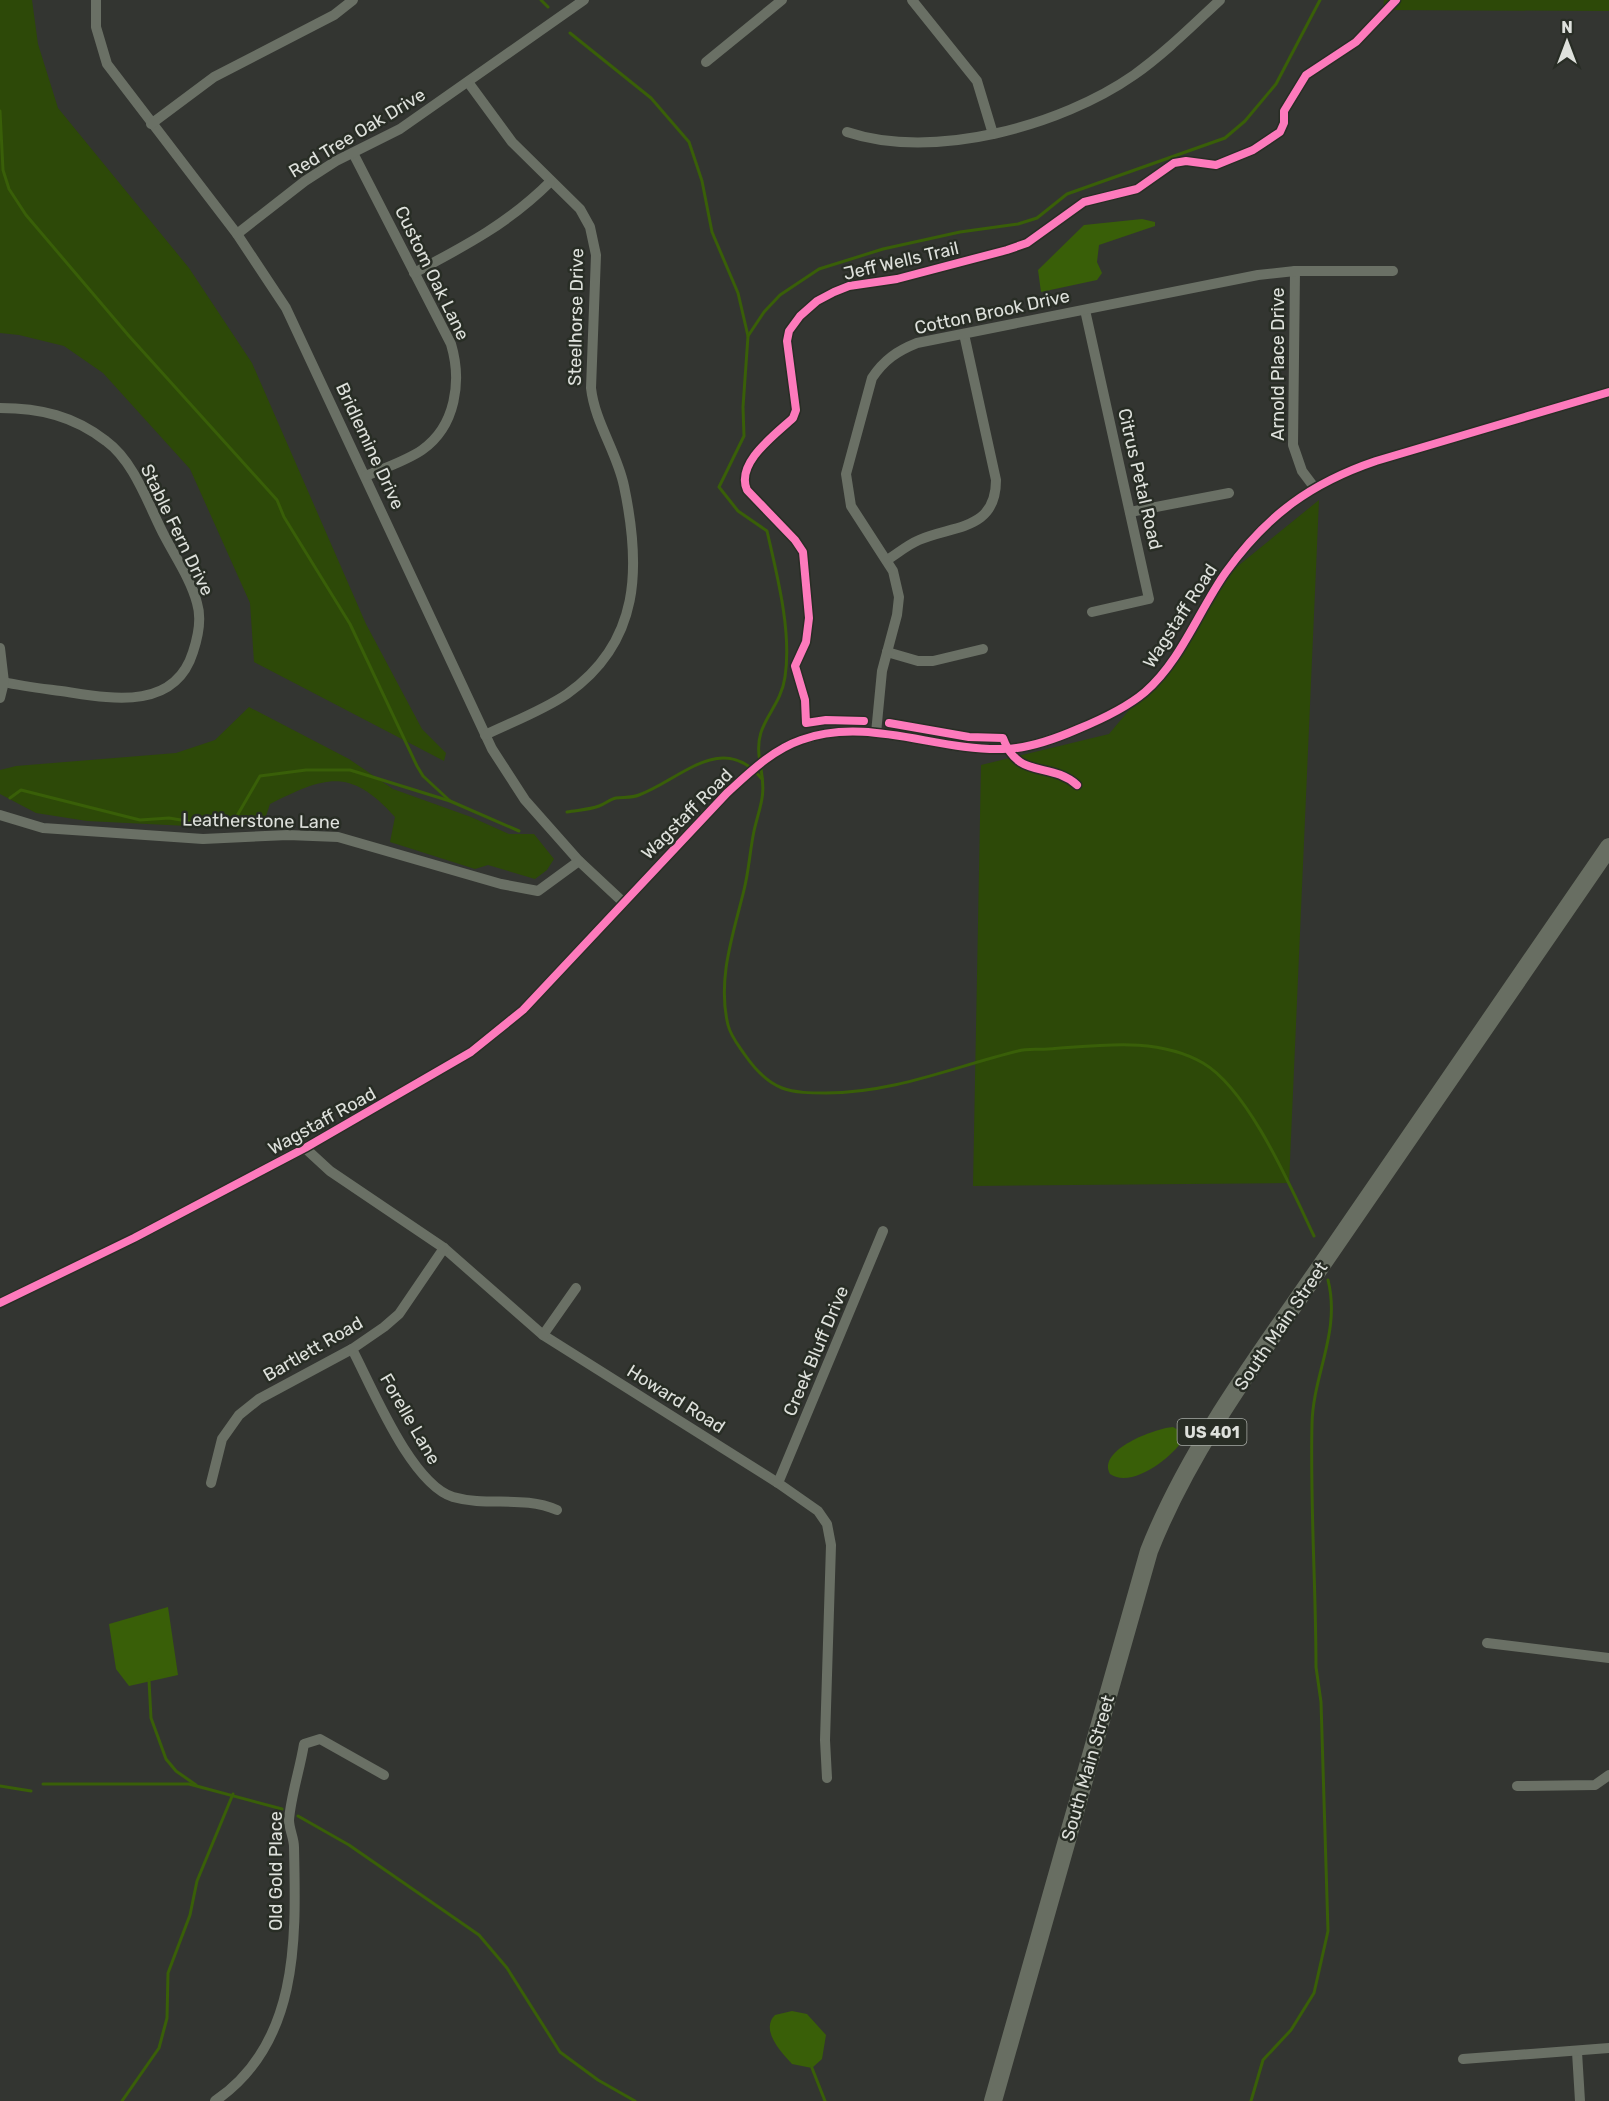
<svg xmlns="http://www.w3.org/2000/svg" width="1609" height="2101" font-family="Rubik,sans-serif">
  <style>
    .green { fill: #2d4908 }
    .water { fill: #395f08 }
    .lines { fill: none; stroke-linecap: round; stroke-linejoin: round }
    .stream { stroke: #395f08; stroke-width: 3 }
    .minor { stroke: #6a7065; stroke-width: 10 }
    .trunk { stroke: #686e62; stroke-width: 18 }
    .cycleway-casing { stroke: #282d25; stroke-width: 11 }
    .cycleway { stroke: #fd7abc; stroke-width: 8 }
    .labels { text-anchor: middle; stroke-width: 5; stroke-linejoin: round; paint-order: stroke }
    .shield { fill: #282d25; stroke: #a7aba5; stroke-width: 1.5 }
    .shield-label { font-size: 16px; font-weight: bold; fill: #dee1dc }
    .street-label { font-size: 18px; fill: #dee1dc; stroke: #282d25 }
  </style>
  <rect width="100%" height="100%" fill="#333531"/>
  <g class="green">
    <path d="M0,0H32L38,44L58,108L189,268L252,363L366,624L422,729L446,753L444,761L254,662L250,603L190,469L103,373L64,346L19,335L0,333Z"/>
    <path d="M1384,0H1609V11L1383,10Z"/>
    <path d="M1319,500L1289,1183L973,1186L981,765L1109,734L1176,654L1228,574Z"/>
    <path d="M249,707L349,759L393,789L471,817L509,834H534L554,859L547,870L535,879L488,865L475,869L390,842L395,817C350,767 326,776 270,804L264,822L208,827L87,821L36,813L0,794V770L16,766L176,753L215,740Z"/>
  </g>
  <g class="water">
    <path d="M1142,219L1155,222V226L1099,245L1097,262L1102,273L1097,280L1041,292L1038,270L1084,225Z"/>
    <path d="M1173,1427L1180,1431L1183,1440C1171,1458 1132,1489 1110,1474C1096,1450 1156,1428 1173,1427Z"/>
    <path d="M168,1607L178,1675L129,1686L116,1669L109,1624Z"/>
    <path d="M792,2011L807,2014L826,2035L822,2059L812,2068L792,2064C781,2052 760,2030 775,2015Z"/>
  </g>
  <g class="lines">
    <g class="stream">
      <path d="M541,0L548,7"/>
      <path d="M570,33L651,98L689,142L702,181L712,232L738,293L748,336L743,407L744,436L719,487L738,511L767,531C777,575 792,632 785,677C780,712 752,722 760,762"/>
      <path d="M0,111L3,170L9,189L26,215L129,336L277,500L284,517L350,624L417,766L423,776L450,801"/>
      <path d="M748,336L764,312L780,295L819,269L883,249L960,232L1018,224L1037,218L1067,194L1225,138L1245,121L1276,84L1320,0"/>
      <path d="M761,769C766,797 760,805 754,831C750,850 749,870 744,890C733,935 717,979 728,1025C731,1037 739,1046 745,1055C754,1068 767,1082 782,1088C795,1093 811,1093 826,1093C894,1093 953,1067 1018,1051C1028,1048 1038,1050 1048,1049C1098,1046 1156,1036 1203,1063C1249,1090 1291,1188 1314,1236"/>
      <path d="M10,798L21,790L140,820L169,818L205,824L234,821L260,776L306,770H350L450,801L519,831"/>
      <path d="M567,812C577,810 589,810 599,806C605,804 610,799 616,798C623,797 632,798 639,795C680,780 722,730 762,779"/>
      <path d="M149,1680L151,1718L166,1759L176,1771L196,1785"/>
      <path d="M43,1784H189L282,1809"/>
      <path d="M0,1786L31,1791"/>
      <path d="M298,1816L349,1845L479,1935L507,1968L560,2052L598,2080L635,2101"/>
      <path d="M812,2068L825,2101"/>
      <path d="M122,2101L159,2048L167,2018L168,1973L190,1915L197,1881L233,1794"/>
      <path d="M1251,2101L1263,2060L1291,2030L1314,1993L1328,1931L1321,1702L1316,1667C1316,1586 1310,1505 1312,1424C1313,1374 1341,1332 1328,1280"/>
    </g>
    <g class="minor">
      <path d="M96,0V27L107,64L237,234L286,308L492,749L525,800L579,861L624,903"/>
      <path d="M912,0L977,81L993,134"/>
      <path d="M706,62L782,0"/>
      <path d="M468,82L512,142L580,209L590,227L596,255L591,388C595,423 617,452 624,486C641,567 641,642 567,694C542,711 512,722 485,735"/>
      <path d="M151,124L214,77L334,15L353,0"/>
      <path d="M847,132C933,161 1061,126 1134,75C1165,53 1192,26 1220,0"/>
      <path d="M353,153L451,344C462,381 456,426 422,450C406,461 384,468 366,476"/>
      <path d="M237,234L305,181L336,161L400,129L584,0"/>
      <path d="M1295,271L1293,445L1302,471L1314,487"/>
      <path d="M414,273C465,246 509,223 550,182"/>
      <path d="M1085,310L1149,599L1092,612"/>
      <path d="M0,408C40,408 74,416 106,441C135,462 149,507 165,537C176,558 191,580 197,603C202,619 198,637 193,652C175,710 113,699 68,692C47,689 25,687 4,682"/>
      <path d="M1130,512L1229,493"/>
      <path d="M887,560C897,554 907,545 919,540C953,525 996,531 996,480L964,334"/>
      <path d="M0,648L4,682L0,698"/>
      <path d="M887,652L918,661H933L983,649"/>
      <path d="M876,733L882,671L897,615L899,597L893,571L851,506L846,474L872,378C884,360 897,351 917,343L1258,275L1295,271H1393"/>
      <path d="M0,815L43,828L102,832L203,839L288,835L338,837L501,884L538,891L579,861"/>
      <path d="M305,1148L330,1171L444,1248L543,1335L778,1483L818,1511L827,1524L831,1545L825,1740L827,1778"/>
      <path d="M0,1303L134,1238L305,1148L471,1052L523,1010L727,793C749,773 772,750 801,740C867,716 936,751 1003,749C1027,749 1055,739 1078,729C1100,720 1126,708 1145,692C1181,661 1199,610 1226,572C1267,515 1311,483 1376,461L1609,392"/>
      <path d="M543,1335L576,1288"/>
      <path d="M352,1349C372,1387 411,1484 453,1497C488,1507 523,1495 557,1510"/>
      <path d="M211,1483L222,1439L239,1415L259,1399L352,1349L384,1327L399,1314L444,1248"/>
      <path d="M778,1483L883,1231"/>
      <path d="M1487,1643L1609,1658"/>
      <path d="M1517,1786L1595,1785L1609,1775"/>
      <path d="M1577,2052L1580,2101"/>
      <path d="M1463,2059L1609,2048"/>
      <path d="M215,2101C300,2043 296,1938 294,1847C294,1838 289,1829 289,1820C291,1795 300,1769 304,1744L320,1739L384,1775"/>
    </g>
    <path class="trunk" d="M993,2101L1149,1551C1191,1444 1267,1345 1332,1250C1424,1116 1517,982 1609,847"/>
    <g class="cycleway-casing">
      <g id="cycleway">
        <path d="M864,721L826,720L806,723L805,700L795,666L806,642L809,618L803,552L795,540L747,490C735,463 776,434 793,418L796,410L787,341L789,331L800,316L817,301L834,292L849,286L897,279L1007,250L1027,243L1084,202L1137,189L1174,163L1186,161L1216,165L1253,150L1280,132L1284,123V111L1306,75L1356,42L1396,0"/>
        <path d="M889,723L969,737L1003,738C1018,780 1050,761 1077,785"/>
        <path d="M0,1303L134,1238L305,1148L471,1052L523,1010L727,793C749,773 772,750 801,740C867,716 936,751 1003,749C1027,749 1055,739 1078,729C1100,720 1126,708 1145,692C1181,661 1199,610 1226,572C1267,515 1311,483 1376,461L1609,392"/>
      </g>
    </g>
    <use href="#cycleway" class="cycleway"/>
  </g>
  <g class="labels">
    <rect class="shield" x="1177.5" y="1419" width="69" height="26" rx="4.5"/>
    <g class="shield-label">
      <text x="1212" y="1438">US 401</text>
    </g>
    <g class="street-label">
      <text transform="translate(357 133) rotate(-31)" y="6">Red Tree Oak Drive</text>
      <text transform="translate(901 261) rotate(-13)" y="6">Jeff Wells Trail</text>
      <text transform="translate(432 273) rotate(64)" y="6">Custom Oak Lane</text>
      <text transform="translate(992 312) rotate(-12)" y="6">Cotton Brook Drive</text>
      <text transform="translate(576 317) rotate(-89)" y="6">Steelhorse Drive</text>
      <text transform="translate(1278 364) rotate(-90)" y="6">Arnold Place Drive</text>
      <text transform="translate(370 446) rotate(65)" y="6">Bridlemine Drive</text>
      <text transform="translate(1140 479) rotate(77)" y="6">Citrus Petal Road</text>
      <text transform="translate(177 530) rotate(64)" y="6">Stable Fern Drive</text>
      <text transform="translate(1180 616) rotate(-57)" y="6">Wagstaff Road</text>
      <text transform="translate(687 814) rotate(-45)" y="6">Wagstaff Road</text>
      <text transform="translate(261 821) rotate(1)" y="6">Leatherstone Lane</text>
      <text transform="translate(322 1121) rotate(-29)" y="6">Wagstaff Road</text>
      <text transform="translate(1281 1326) rotate(-56)" y="6">South Main Street</text>
      <text transform="translate(313 1349) rotate(-30)" y="6">Bartlett Road</text>
      <text transform="translate(816 1351) rotate(-67)" y="6">Creek Bluff Drive</text>
      <text transform="translate(676 1399) rotate(32)" y="6">Howard Road</text>
      <text transform="translate(410 1419) rotate(60)" y="6">Forelle Lane</text>
      <text transform="translate(1088 1768) rotate(-74)" y="6">South Main Street</text>
      <text transform="translate(276 1871) rotate(-90)" y="6">Old Gold Place</text>
    </g>
  </g>
  <g transform="translate(1567 42)" stroke="#282d25" stroke-width="4.5" paint-order="stroke">
  <path d="M0-4.5L10 22L0 15L-10 22Z" fill="#dee1dc"/>
  <text y="-9" font-size="16" font-weight="bold" text-anchor="middle" fill="#dee1dc">N</text>
  </g>
</svg>
